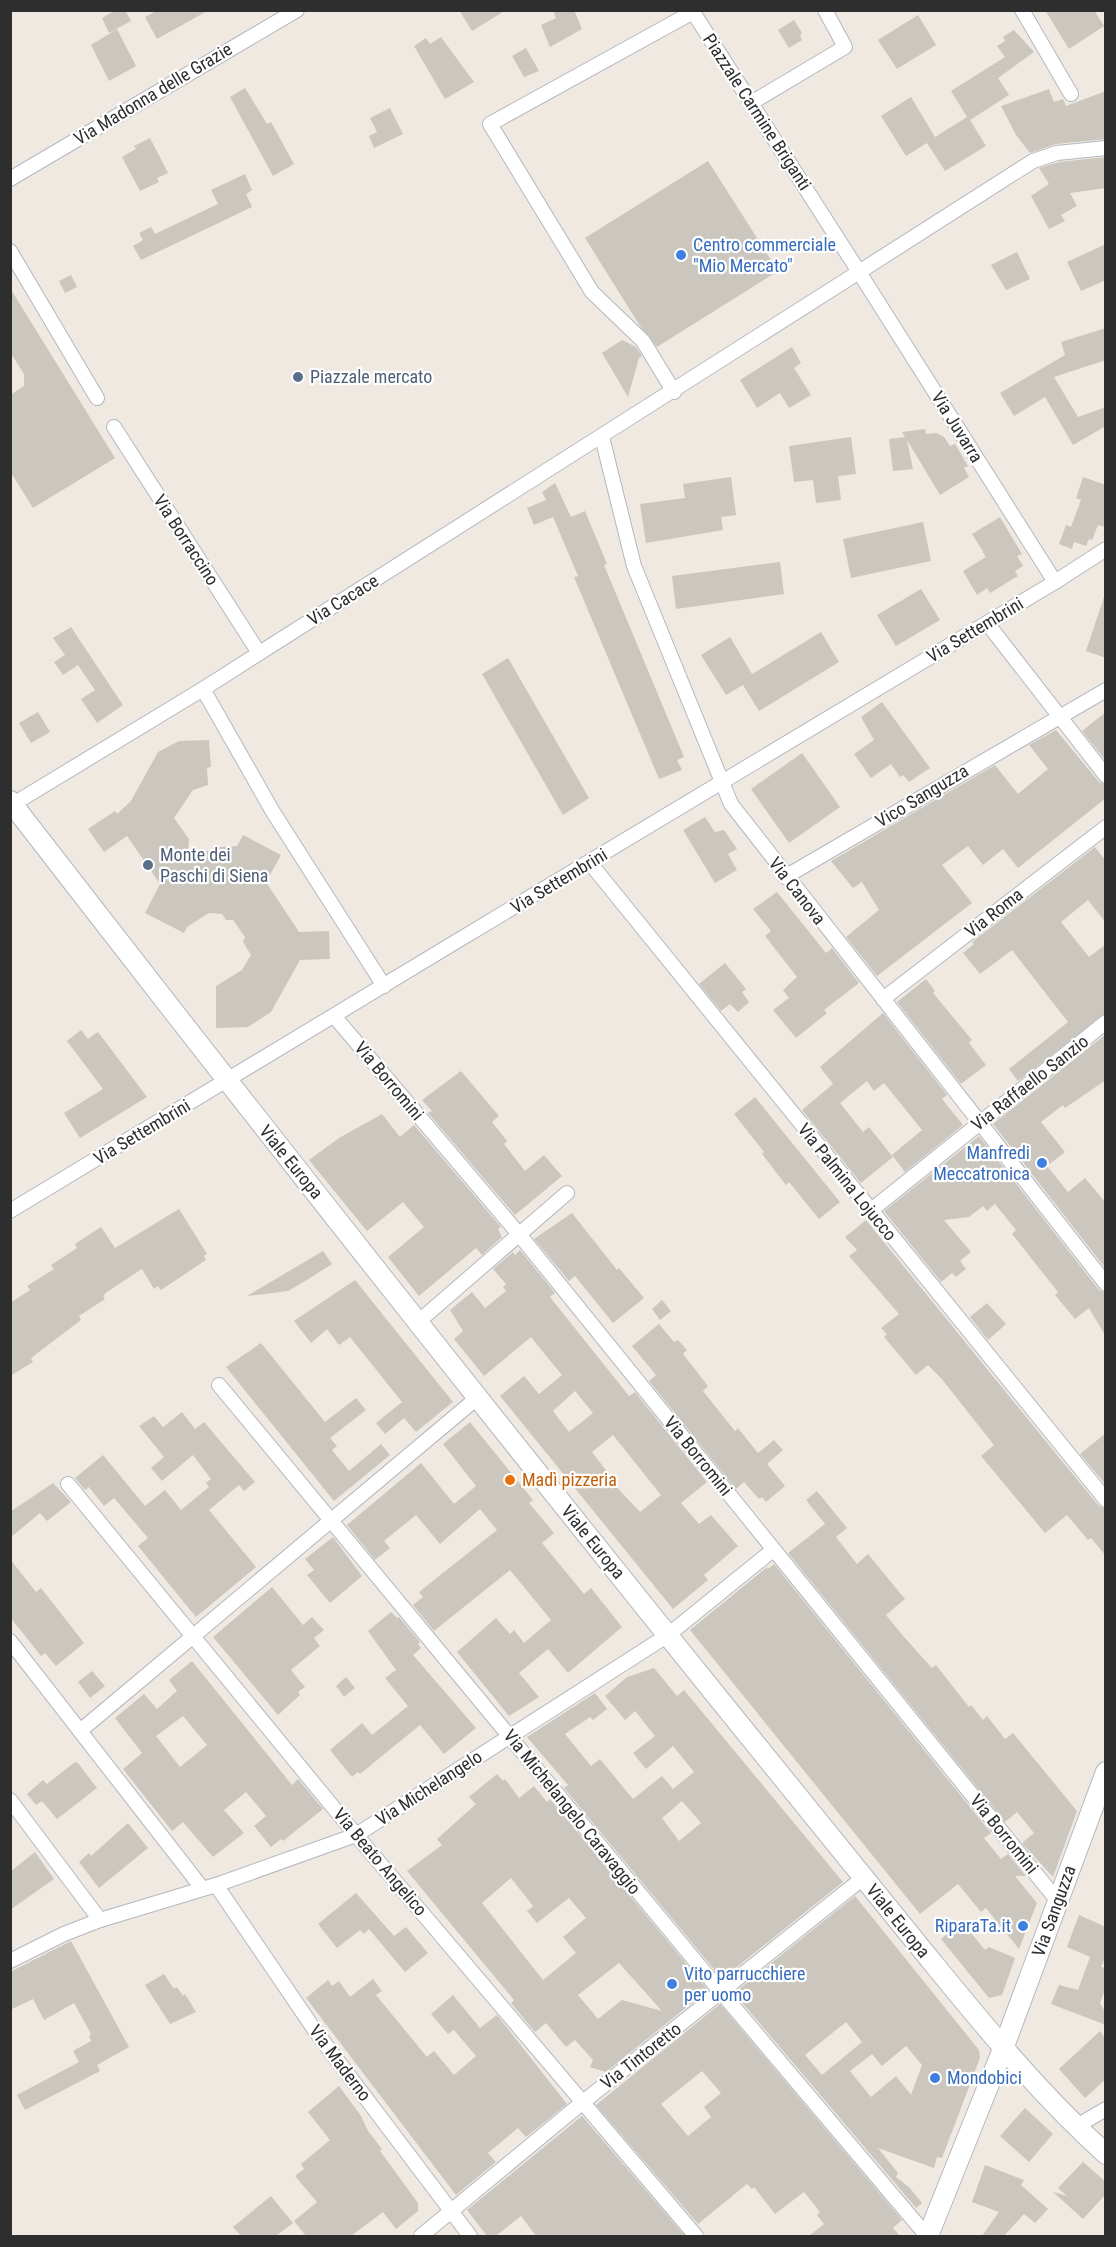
<svg xmlns="http://www.w3.org/2000/svg" width="1116" height="2247" font-family="'Roboto Condensed',sans-serif">
  <style>
    .building { fill: #cbc7bf; fill-rule: evenodd }
    .lines { fill: none; stroke-linecap: round; stroke-linejoin: round }
    .street-casing { stroke: #b4b7c1; stroke-width: 16 }
    .secondary-casing { stroke: #b4b7c1; stroke-width: 22 }
    .street { stroke: #fff; stroke-width: 14 }
    .secondary { stroke: #fff; stroke-width: 20 }
    .shop-dot { fill: #3f7fe0; stroke: #fff; stroke-width: 2 }
    .service-dot { fill: #5c6f8a; stroke: #fff; stroke-width: 2 }
    .food-dot { fill: #e8710a; stroke: #fff; stroke-width: 2 }
    .labels { text-anchor: middle; stroke-width: 4.5; stroke-linejoin: round; paint-order: stroke }
    .street-label { font-size: 18px; fill: #2e2e2e; stroke: #fff }
    .shop-label { font-size: 18px; fill: #366cbe; stroke: #fff; text-anchor: start }
    .service-label { font-size: 18px; fill: #4e5e75; stroke: #fff; text-anchor: start }
    .food-label { font-size: 18px; fill: #c56008; stroke: #fff; text-anchor: start }
  </style>
  <rect width="100%" height="100%" fill="#efe9e1"/>
  <g class="building">
    <path d="M116,10H125L131,21L109,33L102,18Z"/>
    <path d="M158,10H209L157,39L145,17Z"/>
    <path d="M459,10H506L472,31Z"/>
    <path d="M553,10H574L582,29L550,47L541,25L556,18Z"/>
    <path d="M1045,10H1094L1104,26L1069,49Z"/>
    <path d="M918,15L936,45L897,69L878,40Z"/>
    <path d="M794,20L802,33L800,35L802,40L789,48L778,30Z"/>
    <path d="M117,29L136,66L109,81L91,45Z"/>
    <path d="M1014,30L1034,52L998,78L1009,95L970,120L986,146L945,171L927,143L906,156L881,116L911,97L935,137L967,117L951,91L1005,57L997,46L1005,41L1003,37Z"/>
    <path d="M441,37L474,82L445,99L414,46L426,38L430,44Z"/>
    <path d="M526,48L539,71L524,77L512,56Z"/>
    <path d="M245,88L267,124L271,122L294,164L273,176L230,97Z"/>
    <path d="M1049,89L1054,102L1063,99L1066,106L1106,91V139L1056,144L1030,153L1016,135L1001,106Z"/>
    <path d="M390,108L403,134L374,148L369,136L377,132L370,118Z"/>
    <path d="M150,138L168,173L157,178L159,182L140,191L122,157L136,149L134,146Z"/>
    <path d="M1106,157V188L1070,193L1077,206L1061,215L1065,221L1049,229L1031,196L1049,184L1039,168L1059,162Z"/>
    <path d="M708,161L778,271L657,347L640,326L585,238Z"/>
    <path d="M245,174L252,190L246,194L252,207L141,260L133,246L143,240L139,233L151,227L155,234L218,204L211,190Z"/>
    <path d="M1106,244V280L1081,291L1067,262Z"/>
    <path d="M1017,252L1030,279L1006,290L991,265Z"/>
    <path d="M71,275L77,287L65,293L59,281Z"/>
    <path d="M10,288L115,458L33,508L10,471V395L24,386V374L10,352Z"/>
    <path d="M1106,328V360L1054,377L1078,417L1106,407V426L1073,445L1045,397L1014,416L1000,393L1065,355L1061,342Z"/>
    <path d="M622,340L636,347L642,356L639,358L628,397L602,353Z"/>
    <path d="M792,347L801,363L794,368L811,395L789,408L780,393L757,408L740,380Z"/>
    <path d="M925,429L926,434L937,433L944,437L950,446L955,444L968,466L964,468L969,477L940,495L907,440L913,469L893,471L889,439L905,437L902,432Z"/>
    <path d="M851,437L856,474L838,476L841,500L816,503L813,480L794,482L789,446Z"/>
    <path d="M731,477L736,515L721,517L723,530L646,543L640,504L685,498L683,484Z"/>
    <path d="M1083,477L1106,485V527L1098,525L1092,540L1089,539L1086,546L1074,542L1072,549L1059,544L1066,525L1071,527L1081,500L1076,498Z"/>
    <path d="M555,483L571,517L585,511L607,564L604,565L684,757L677,760L682,770L659,779L574,577L578,576L553,517L534,525L527,508L546,500L542,492Z"/>
    <path d="M1000,517L1022,554L1017,556L1023,566L1015,571L1018,576L990,593L987,588L977,595L963,571L986,557L982,551L985,550H982L972,534Z"/>
    <path d="M923,522L931,561L851,578L843,539Z"/>
    <path d="M780,562L784,594L676,609L672,576Z"/>
    <path d="M921,589L940,620L896,646L877,615Z"/>
    <path d="M1104,597H1106V658L1086,651Z"/>
    <path d="M71,627L123,705L97,723L81,699L95,690L78,665L63,675L54,662L65,655L53,638Z"/>
    <path d="M821,632L839,662L759,711L743,685L726,695L701,655L730,637L752,674Z"/>
    <path d="M508,658L589,798L563,815L482,674Z"/>
    <path d="M882,702L930,768L909,782L903,775L900,777L891,764L871,778L854,754L874,740L861,717Z"/>
    <path d="M38,712L50,732L31,743L19,723Z"/>
    <path d="M1106,712V761L1082,731Z"/>
    <path d="M1056,730L1099,782L1106,785V798L1018,868L1003,849L983,865L968,846L942,865L972,903L877,976L846,937L879,910L862,882L853,888L831,861L995,765L1018,794L1048,769L1029,745Z"/>
    <path d="M209,740L211,767L207,768L208,785L193,790L174,818L189,839L188,851H218L220,847L237,846L243,835L281,855L266,882L299,932L329,931L330,959L300,960L271,1012L248,1027L216,1028V986L242,970L251,955L243,942L245,937L233,920H226L222,914L209,913L187,927L184,933L145,913L160,884L127,836L104,852L88,829L115,811L117,814L131,801L158,752L179,741Z"/>
    <path d="M802,753L840,807L789,843L751,789Z"/>
    <path d="M705,817L715,832L724,830L737,849L728,854L737,870L715,883L683,830Z"/>
    <path d="M1095,847L1106,861V923L1088,900L1061,922L1089,957L1106,944V1013L1018,1081L1009,1069L1068,1022L1012,950L980,974L963,953L974,944L972,942Z"/>
    <path d="M777,892L826,953L832,948L859,983L824,1010L827,1013L796,1038L773,1010L789,998L783,990L797,977L765,936L771,931L753,909Z"/>
    <path d="M725,963L746,989L742,992L749,1002L738,1012L730,1004L721,1011L699,984Z"/>
    <path d="M926,979L935,991L933,993L972,1040L969,1043L986,1065L961,1084L897,1002Z"/>
    <path d="M883,1013L947,1095L942,1099L963,1125L905,1172L892,1155L922,1130L884,1083L874,1091L867,1081L840,1103L863,1132L869,1127L893,1157L861,1183L802,1110L833,1084L820,1067Z"/>
    <path d="M81,1030L88,1039L98,1032L147,1097L80,1138L64,1113L103,1089L67,1041Z"/>
    <path d="M1106,1034V1080L1065,1108L1063,1105L1041,1122L1065,1152L1047,1166L1068,1192L1085,1178L1106,1203V1269L993,1124Z"/>
    <path d="M461,1071L499,1116L492,1122L507,1141L504,1144L525,1171L544,1155L562,1176L515,1215L428,1113L432,1111L422,1100Z"/>
    <path d="M755,1097L840,1202L819,1219L789,1182L786,1185L762,1154L764,1152L734,1114Z"/>
    <path d="M382,1114L400,1137L414,1125L501,1227L498,1229L502,1237L482,1255L476,1248L419,1296L388,1257L424,1227L403,1202L367,1231L309,1160L339,1138Z"/>
    <path d="M979,1136L1099,1290L1106,1293V1337L1089,1308L1075,1319L1055,1295L1058,1292L1012,1234L1016,1230L995,1204L987,1211L983,1206L969,1217L944,1220L971,1252L960,1261L966,1269L956,1277L952,1273L941,1282L884,1211Z"/>
    <path d="M179,1209L207,1254L204,1256L206,1260L161,1290L158,1286L154,1289L142,1269L107,1292L103,1296L105,1299L79,1316L81,1320L35,1355L31,1359L33,1362L10,1376V1303L30,1290L27,1286L54,1269L51,1265L77,1248L75,1244L101,1227L115,1248Z"/>
    <path d="M572,1213L617,1270L619,1268L644,1298L613,1323L575,1276L569,1281L534,1239Z"/>
    <path d="M866,1220L1066,1466L1099,1506L1106,1509V1556L1091,1538L1088,1540L1067,1515L1045,1533L981,1456L994,1445L941,1378L928,1365L916,1375L884,1337L887,1334L881,1328L899,1314L849,1256L857,1250L845,1237Z"/>
    <path d="M520,1250L555,1293L550,1297L629,1396L635,1392L707,1482L681,1503L699,1524L711,1515L738,1546L704,1575L708,1580L673,1609L500,1396L524,1376L539,1394L562,1375L547,1357L531,1337L484,1376L454,1339L463,1331L450,1310L472,1292L485,1308L506,1291L503,1287L506,1284L493,1269L513,1252L515,1255ZM575,1391L593,1413L569,1432L553,1411ZM613,1435L661,1495L640,1512L610,1480L612,1478L592,1452Z"/>
    <path d="M323,1251L332,1264L307,1280L288,1291L247,1296Z"/>
    <path d="M355,1280L453,1402L416,1432L404,1418L385,1434L376,1423L402,1402L350,1337L339,1345L327,1329L311,1343L294,1321Z"/>
    <path d="M662,1300L671,1311L660,1320L652,1309Z"/>
    <path d="M987,1303L1006,1324L988,1340L970,1317Z"/>
    <path d="M659,1324L674,1342L678,1340L687,1350L683,1354L708,1386L703,1391L735,1431L738,1428L758,1453L774,1440L783,1450L767,1464L785,1486L766,1502L762,1497L759,1499L744,1482L736,1489L649,1381L656,1375L632,1346Z"/>
    <path d="M261,1343L325,1422L356,1398L366,1410L330,1438L337,1446L332,1450L349,1471L381,1444L390,1455L334,1501L226,1367Z"/>
    <path d="M182,1412L195,1429L204,1422L255,1482L244,1491L239,1485L209,1510L256,1567L196,1617L138,1546L148,1538L114,1498L104,1506L89,1487L85,1490L75,1478L103,1455L145,1506L165,1490L181,1510L209,1487L206,1483L211,1479L193,1455L162,1481L151,1468L164,1457L139,1426L154,1416L163,1427Z"/>
    <path d="M470,1422L533,1500L529,1503L554,1533L542,1543L584,1594L591,1588L622,1627L568,1673L548,1649L519,1673L539,1697L509,1716L457,1652L496,1618L510,1634L514,1630L524,1643L551,1620L510,1570L434,1631L413,1605L423,1597L419,1592L497,1530L480,1509L440,1544L416,1515L384,1541L390,1548L375,1560L347,1525L421,1463L454,1504L476,1486L443,1444Z"/>
    <path d="M1106,1433V1485L1080,1454Z"/>
    <path d="M53,1483L71,1502L47,1521L40,1513L10,1538V1512Z"/>
    <path d="M817,1491L847,1528L836,1537L857,1564L868,1554L905,1599L886,1615L904,1637L932,1668L936,1665L969,1707L971,1705L983,1720L987,1716L1005,1739L1013,1733L1077,1811L1053,1877L1022,1843L1034,1833L1017,1812L1005,1822L788,1553L825,1524L806,1500Z"/>
    <path d="M333,1537L362,1576L330,1603L307,1575L314,1570L305,1559Z"/>
    <path d="M10,1559L36,1592L41,1588L84,1643L56,1666L45,1653L41,1656L10,1617Z"/>
    <path d="M774,1564L991,1833L984,1838L1001,1859L1008,1854L1026,1876H1015L1037,1903L1019,1949L986,1908L981,1912L958,1884L920,1914L690,1630L767,1567L768,1569Z"/>
    <path d="M272,1587L303,1625L312,1617L324,1630L314,1638L320,1646L291,1670L305,1687L298,1692L300,1695L278,1715L213,1637Z"/>
    <path d="M391,1612L397,1618L399,1617L420,1642L418,1644L421,1648L413,1655L476,1728L444,1754L420,1725L360,1774L358,1772L352,1777L330,1750L362,1723L372,1735L408,1706L385,1678L396,1670L368,1631Z"/>
    <path d="M192,1661L292,1785L298,1779L323,1809L283,1841L281,1839L271,1847L254,1826L266,1816L246,1792L224,1810L244,1833L213,1857L183,1822L172,1831L123,1769L142,1753L115,1718L144,1694L157,1709L177,1691L169,1680ZM183,1716L207,1745L180,1767L156,1736Z"/>
    <path d="M654,1668L677,1696L684,1690L843,1882L722,1979L564,1788L568,1785L527,1737L595,1693L607,1709L593,1720L590,1717L565,1734L591,1766L600,1759L633,1799L662,1776L673,1789L694,1772L673,1746L646,1769L633,1753L655,1736L635,1711L625,1720L605,1696L627,1677ZM682,1801L701,1823L679,1841L662,1818Z"/>
    <path d="M92,1671L105,1686L90,1698L78,1682Z"/>
    <path d="M346,1677L355,1688L344,1697L336,1686Z"/>
    <path d="M75,1762L78,1763L97,1788L57,1819L42,1801L36,1805L27,1794L43,1780L47,1784Z"/>
    <path d="M497,1774L503,1781L505,1779L519,1798L534,1786L547,1802L550,1799L708,1990L606,2072L590,2067L593,2060L575,2040L566,2047L546,2023L535,2032L511,2003L514,2000L407,1871L442,1845L437,1839L476,1804L469,1797ZM511,1878L533,1906L527,1911L537,1923L569,1898L586,1918L563,1937L576,1953L543,1980L482,1903ZM619,1963L662,2011L622,2000L598,2019L578,1995Z"/>
    <path d="M128,1823L148,1848L99,1888L79,1862L89,1853L91,1856Z"/>
    <path d="M35,1852L54,1879L10,1910V1872Z"/>
    <path d="M356,1893L394,1936L406,1927L428,1953L405,1972L369,1929L364,1934L360,1930L337,1948L318,1924Z"/>
    <path d="M855,1896L979,2050L980,2058L942,2158L937,2157L934,2168L878,2148L898,2173L896,2177L909,2187L922,2203L916,2208L734,1993ZM846,2022L862,2042L822,2075L805,2055ZM906,2046L922,2065L911,2095L896,2076L871,2097L850,2071L872,2054L882,2066Z"/>
    <path d="M1079,1915L1106,1927V1955L1101,1967L1106,1968V1987L1100,2003L1106,2013V2025L1051,2004L1059,1985L1078,1990L1090,1957L1067,1947Z"/>
    <path d="M962,1922L985,1950L989,1947L1015,1958L1002,1995L989,1998L941,1939Z"/>
    <path d="M71,1941L129,2047L97,2065L100,2071L25,2110L17,2095L79,2062L73,2051L91,2041L89,2036L91,2034L74,2003L44,2020L33,1999L10,2010V1972Z"/>
    <path d="M164,1974L174,1989L177,1987L183,1996L185,1994L196,2012L170,2024L145,1985Z"/>
    <path d="M373,1979L382,1991L376,1995L427,2057L434,2051L454,2075L476,2056L454,2030L448,2034L431,2014L453,1995L480,2028L497,2015L567,2104L526,2137L518,2128L488,2153L496,2162L456,2195L306,1998L328,1980L332,1986L339,1981L350,1997Z"/>
    <path d="M720,2004L902,2220L893,2228L900,2236H809L824,2224L817,2215L820,2212L804,2192L775,2214L754,2187L752,2189L747,2184L698,2224L596,2105ZM702,2071L721,2093L704,2107L711,2117L688,2136L661,2104Z"/>
    <path d="M1100,2031L1106,2040V2079L1085,2098L1059,2069Z"/>
    <path d="M339,2086L361,2116L368,2131L382,2149L380,2151L418,2203V2211L396,2229L383,2212L351,2236H306L294,2221L317,2202L295,2176L304,2169L301,2164L330,2140L308,2112Z"/>
    <path d="M1025,2108L1053,2134L1029,2162L1000,2136Z"/>
    <path d="M582,2116L684,2235L536,2236L521,2216L496,2236H487L467,2210Z"/>
    <path d="M1083,2162L1106,2182V2194L1083,2219L1053,2192L1067,2196L1058,2188Z"/>
    <path d="M985,2165L1024,2180L1021,2185L1048,2209L1035,2223L1024,2214L1004,2236H982L999,2212L972,2202Z"/>
    <path d="M271,2196L293,2223L276,2236H241L233,2227Z"/>
  </g>
  <g class="lines">
    <g class="street-casing">
      <g id="street">
        <path d="M1022,10L1071,94"/>
        <path d="M751,103L845,47L825,10"/>
        <path d="M10,179L297,10"/>
        <path d="M10,251L97,398"/>
        <path d="M674,392L643,341L592,292L490,124L693,12L859,272L1033,161L1057,153L1106,148"/>
        <path d="M114,427L259,653"/>
        <path d="M602,437L634,566L731,804L1106,1284"/>
        <path d="M987,623L1106,776"/>
        <path d="M203,689L273,812L384,986"/>
        <path d="M10,806L203,689L859,272L1055,582"/>
        <path d="M590,863L1106,1500"/>
        <path d="M785,877L1106,690"/>
        <path d="M883,999L1106,827"/>
        <path d="M334,1016L518,1233L1057,1900"/>
        <path d="M10,1211C358,1001 706,790 1055,582L1106,549"/>
        <path d="M870,1211L1106,1022"/>
        <path d="M418,1322L567,1193"/>
        <path d="M219,1385L721,1992L927,2236"/>
        <path d="M68,1484L356,1835L696,2236"/>
        <path d="M10,1641L202,1888"/>
        <path d="M80,1731L477,1398"/>
        <path d="M10,1800L100,1920"/>
        <path d="M216,1885L316,2032L470,2236"/>
        <path d="M10,1961L64,1934L100,1920L216,1885L356,1835L668,1635L773,1550"/>
        <path d="M1075,2127L1106,2109"/>
        <path d="M421,2236L583,2102L863,1878"/>
      </g>
    </g>
    <g class="secondary-casing">
      <g id="secondary">
        <path d="M10,801C242,1101 477,1399 715,1694C783,1778 851,1862 919,1946C978,2018 1036,2091 1106,2154"/>
        <path d="M928,2236L1003,2049L1106,1772"/>
      </g>
    </g>
    <use href="#street" class="street"/>
    <use href="#secondary" class="secondary"/>
  </g>
  <g class="shop-dot">
    <circle cx="681" cy="255" r="6"/>
    <circle cx="1042" cy="1163" r="6"/>
    <circle cx="1023" cy="1926" r="6"/>
    <circle cx="672" cy="1984" r="6"/>
    <circle cx="935" cy="2078" r="6"/>
  </g>
  <g class="service-dot">
    <circle cx="298" cy="377" r="6"/>
    <circle cx="148" cy="865" r="6"/>
  </g>
  <circle class="food-dot" cx="510" cy="1480" r="6"/>
  <g class="labels">
    <g class="street-label">
      <text transform="translate(153 94) rotate(-31)" y="6">Via Madonna delle Grazie</text>
      <text transform="translate(757 112) rotate(57)" y="6">Piazzale Carmine Briganti</text>
      <text transform="translate(957 427) rotate(58)" y="6">Via Juvarra</text>
      <text transform="translate(186 540) rotate(57)" y="6">Via Borraccino</text>
      <text transform="translate(343 600) rotate(-32)" y="6">Via Cacace</text>
      <text transform="translate(975 630) rotate(-31)" y="6">Via Settembrini</text>
      <text transform="translate(922 796) rotate(-31)" y="6">Vico Sanguzza</text>
      <text transform="translate(559 881) rotate(-31)" y="6">Via Settembrini</text>
      <text transform="translate(797 891) rotate(52)" y="6">Via Canova</text>
      <text transform="translate(994 913) rotate(-38)" y="6">Via Roma</text>
      <text transform="translate(389 1081) rotate(50)" y="6">Via Borromini</text>
      <text transform="translate(1030 1083) rotate(-38)" y="6">Via Raffaello Sanzio</text>
      <text transform="translate(142 1132) rotate(-31)" y="6">Via Settembrini</text>
      <text transform="translate(291 1162) rotate(51)" y="6">Viale Europa</text>
      <text transform="translate(847 1182) rotate(51)" y="6">Via Palmina Lojucco</text>
      <text transform="translate(698 1456) rotate(51)" y="6">Via Borromini</text>
      <text transform="translate(593 1542) rotate(51)" y="6">Viale Europa</text>
      <text transform="translate(429 1788) rotate(-33)" y="6">Via Michelangelo</text>
      <text transform="translate(572 1812) rotate(51)" y="6">Via Michelangelo Caravaggio</text>
      <text transform="translate(1004 1834) rotate(51)" y="6">Via Borromini</text>
      <text transform="translate(380 1862) rotate(50)" y="6">Via Beato Angelico</text>
      <text transform="translate(1054 1911) rotate(-70)" y="6">Via Sanguzza</text>
      <text transform="translate(898 1921) rotate(51)" y="6">Viale Europa</text>
      <text transform="translate(641 2056) rotate(-38)" y="6">Via Tintoretto</text>
      <text transform="translate(340 2063) rotate(53)" y="6">Via Maderno</text>
    </g>
    <g class="shop-label">
      <text x="693" y="251">Centro commerciale<tspan x="693" dy="21">"Mio Mercato"</tspan></text>
      <text x="1030" y="1159" text-anchor="end">Manfredi<tspan x="1030" dy="21">Meccatronica</tspan></text>
      <text x="1011" y="1932" text-anchor="end">RiparaTa.it</text>
      <text x="684" y="1980">Vito parrucchiere<tspan x="684" dy="21">per uomo</tspan></text>
      <text x="947" y="2084">Mondobici</text>
    </g>
    <g class="service-label">
      <text x="310" y="383">Piazzale mercato</text>
      <text x="160" y="861">Monte dei<tspan x="160" dy="21">Paschi di Siena</tspan></text>
    </g>
    <g class="food-label">
      <text x="522" y="1486">Madì pizzeria</text>
    </g>
  </g>
  <rect width="1116" height="2247" fill="none" stroke="#2e2e2e" stroke-width="24"/>
</svg>
